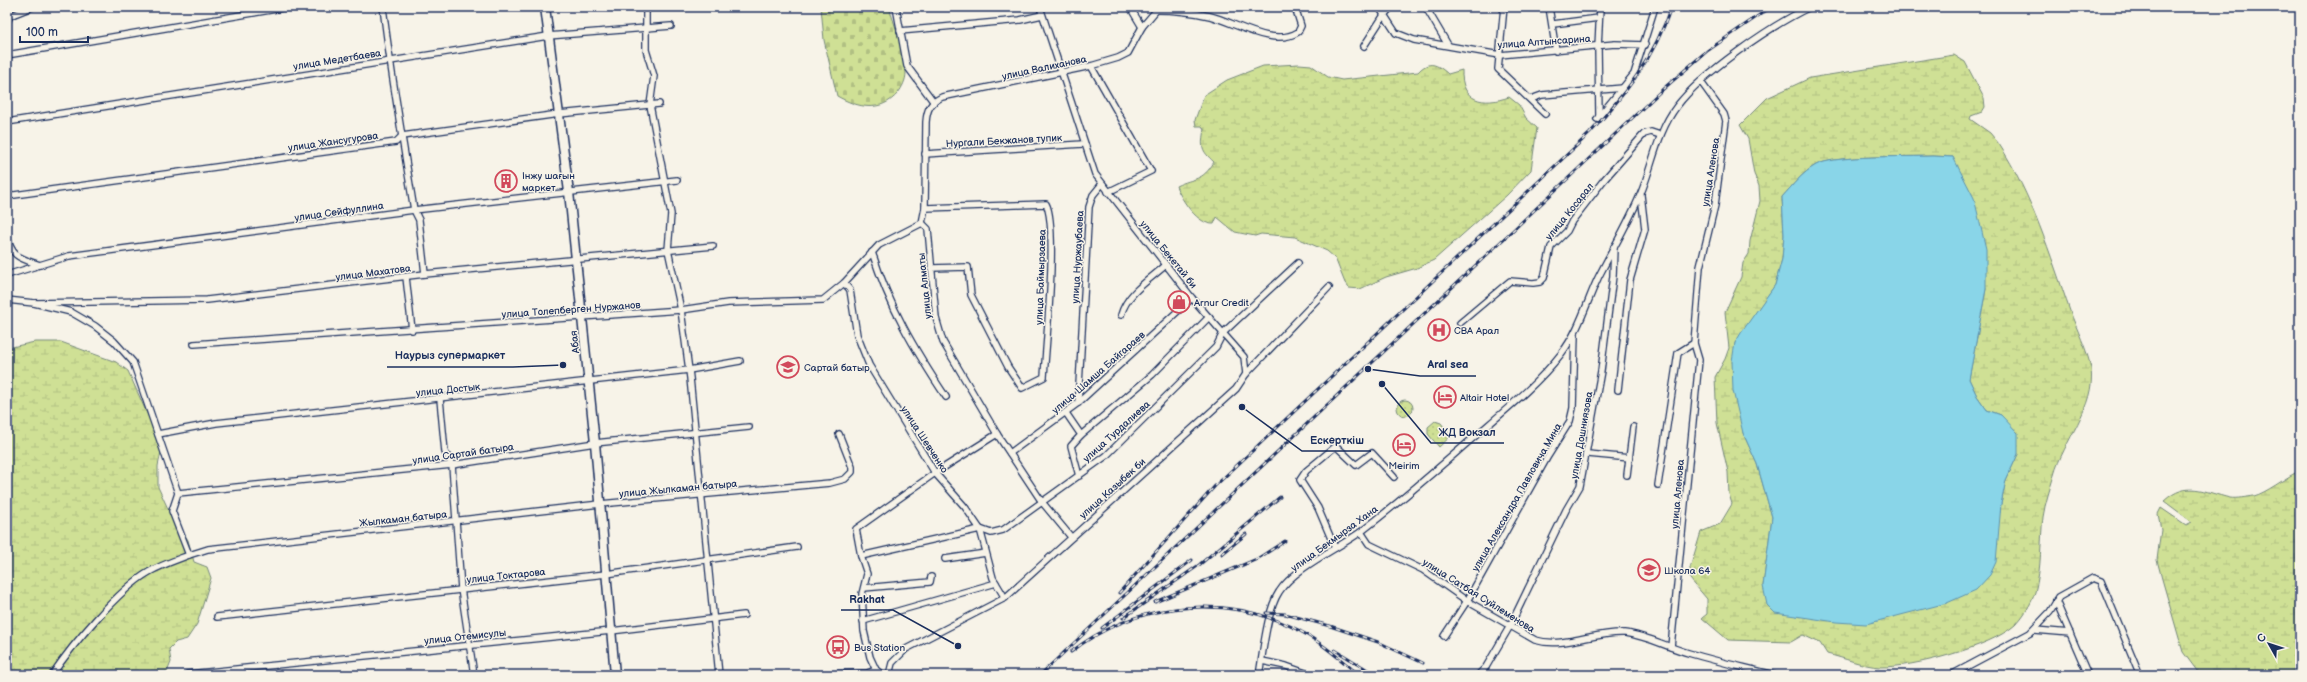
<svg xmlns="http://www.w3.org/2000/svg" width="2307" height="682" font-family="'Balsamiq Sans',sans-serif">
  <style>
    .grass { fill: url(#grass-dots); stroke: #75887a }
    .wetland { fill: url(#wetland-marsh); stroke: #75887a; fill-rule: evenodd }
    .cemetery { fill: url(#cemetery-stones); stroke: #75887a }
    .water { fill: #89d5e8; stroke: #5d93b1 }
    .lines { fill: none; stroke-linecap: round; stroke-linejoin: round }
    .street-casing { stroke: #1b2f5e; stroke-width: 8 }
    .secondary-casing { stroke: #1b2f5e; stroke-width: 11 }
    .street { stroke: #f7f3e8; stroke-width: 5.5 }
    .secondary { stroke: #f7f3e8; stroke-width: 8 }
    .rail-casing { stroke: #1b2f5e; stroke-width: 3 }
    .rail { stroke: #f7f3e8; stroke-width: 1.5; stroke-dasharray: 4.5; stroke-linecap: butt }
    .labels { text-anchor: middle; stroke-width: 3; stroke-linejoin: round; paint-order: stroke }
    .street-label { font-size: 10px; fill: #1b2f5e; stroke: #f7f3e8 }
    .poi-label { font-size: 10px; fill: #1b2f5e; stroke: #f7f3e8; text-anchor: start }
    .leader { fill: none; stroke: #1b2f5e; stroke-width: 1.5 }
    .callout-dot { fill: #1b2f5e; stroke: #f7f3e8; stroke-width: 1.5 }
    .callout-label { font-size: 11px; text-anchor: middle; font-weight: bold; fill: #1b2f5e; stroke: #f7f3e8; stroke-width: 3; stroke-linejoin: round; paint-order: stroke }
  </style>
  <defs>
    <pattern id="grass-dots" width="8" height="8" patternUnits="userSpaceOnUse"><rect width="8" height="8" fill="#cfe095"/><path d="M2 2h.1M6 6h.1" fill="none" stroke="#b1c083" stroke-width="1.8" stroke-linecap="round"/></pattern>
    <pattern id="wetland-marsh" width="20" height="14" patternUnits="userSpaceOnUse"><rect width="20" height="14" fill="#cfe095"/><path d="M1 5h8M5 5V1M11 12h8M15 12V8" fill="none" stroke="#b1c083"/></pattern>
    <pattern id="cemetery-stones" width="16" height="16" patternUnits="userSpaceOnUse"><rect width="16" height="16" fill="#cfe095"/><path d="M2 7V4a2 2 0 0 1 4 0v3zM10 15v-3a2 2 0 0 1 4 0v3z" fill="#b1c083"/></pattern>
  </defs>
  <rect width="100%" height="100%" fill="#f7f3e8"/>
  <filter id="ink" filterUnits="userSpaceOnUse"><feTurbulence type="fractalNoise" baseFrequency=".025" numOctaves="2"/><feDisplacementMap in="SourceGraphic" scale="8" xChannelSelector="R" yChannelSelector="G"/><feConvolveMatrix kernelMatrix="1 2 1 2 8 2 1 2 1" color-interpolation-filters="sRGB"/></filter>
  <g filter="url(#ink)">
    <g class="grass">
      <circle cx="1405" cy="408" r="8"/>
      <path d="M1435,421L1441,423L1451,436L1439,447L1428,434V427Z"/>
    </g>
    <g class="wetland">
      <path d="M1954,55L1965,62L1984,98L1985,107L1982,112L1971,116L1970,119L1990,133L1999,144C2032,195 2050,254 2070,311C2076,328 2088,351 2091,369C2096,406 2063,442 2054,475C2050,489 2045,503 2043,517C2040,542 2042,567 2035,592C2032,603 2023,617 2015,625C1991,647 1911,668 1880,667C1863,666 1844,658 1827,654L1820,643L1803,635L1791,642L1728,640L1702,618L1707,614V599L1690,579V568L1701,532L1720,524L1732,504L1729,494L1728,472L1717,423L1715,377L1725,359L1729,348L1725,312L1741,277L1743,263L1749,254L1750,241L1760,201L1759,186L1754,174L1748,139L1740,125L1767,98L1810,78ZM1933,156L1953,157L1986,289L1969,379L1977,396L1987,410L2001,415L2018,454L2006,480L2001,504L1763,586L1772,517L1757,464L1743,433L1735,343L1775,285L1782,259L1784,235L1782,197C1793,185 1802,173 1816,165C1833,155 1909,157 1933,156Z"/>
      <path d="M1299,64L1311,65L1328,77L1342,80L1418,72C1429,60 1437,64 1448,74L1462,70C1461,102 1483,106 1509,97L1519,105L1526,118L1537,128L1531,170L1507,195L1434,260L1417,268L1386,277L1360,289L1349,288L1345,283L1335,258L1327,251L1295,237L1261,234L1255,236L1235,232L1217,217L1214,224C1198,225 1182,201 1176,186C1195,177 1202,182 1214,162C1201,150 1201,147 1204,129L1202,126H1196L1195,120L1204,95L1227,80L1263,66Z"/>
      <path d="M35,342H61L116,362L128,371L162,447L158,466V487L170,513L188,540L194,562L207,567L211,578L197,624L187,639L176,642L169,649L171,662L166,675H7V348Z"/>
      <path d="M2300,467V675H2200L2183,652L2162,579L2157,560L2161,529L2158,514L2161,508L2186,525L2192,522L2164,501C2187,480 2204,492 2230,498C2236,499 2247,497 2254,496C2266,493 2285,478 2297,472Z"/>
    </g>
    <path class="cemetery" d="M821,7H889C895,28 906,51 906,73C906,80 902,88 898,93C881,113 858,108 837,96L824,40Z"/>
    <path class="water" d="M1933,156L1953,157L1974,198L1986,249V289L1969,379L1977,396L1987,410L2001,415L2018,433V454L2006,480L2001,504L1996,562L1990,575L1976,590L1947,603L1866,624L1836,622L1775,613L1767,605L1763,586L1772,517L1757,464L1743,433L1733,391L1732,361L1735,343L1741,333L1775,285L1782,259L1784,235L1782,197C1793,185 1802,173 1816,165C1833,155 1909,157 1933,156Z"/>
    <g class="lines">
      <g class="street-casing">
        <g id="street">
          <path d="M383,7C391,75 403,142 414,210L419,220L425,274"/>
          <path d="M646,7V50L654,76L650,105L671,214L668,250L681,310L690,378L719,675"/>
          <path d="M896,7L907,66L933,101"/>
          <path d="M1040,7L1095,174L1192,298L1244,357L1246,374"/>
          <path d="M1130,7L1142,27"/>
          <path d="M1379,7L1396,33L1414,40L1500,55L1615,44L1645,45"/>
          <path d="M1430,7L1428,11L1448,45"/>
          <path d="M1504,7L1498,69L1545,114"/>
          <path d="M1549,7L1556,51"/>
          <path d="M1156,10C1174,10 1192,12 1210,16C1235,22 1273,48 1298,32L1301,26L1295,7"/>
          <path d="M7,17L32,7"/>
          <path d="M7,22L10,16V7"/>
          <path d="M1553,24L1599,18"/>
          <path d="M900,31L1020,20L1042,15"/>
          <path d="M1364,46L1384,15L1391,7"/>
          <path d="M7,55L288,7"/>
          <path d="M1091,66L1151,171L1108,192"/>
          <path d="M1531,99L1542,95L1623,88"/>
          <path d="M1599,116L1598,47L1600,7"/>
          <path d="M1597,119L1634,74L1655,7"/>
          <path d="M7,122L548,36L671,26"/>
          <path d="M925,154L1083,144"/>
          <path d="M7,196L396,142L402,136L559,114L659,104"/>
          <path d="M925,208L1046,204C1058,226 1046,344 1044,377L1022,388L1008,367L971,295L968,267L931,268"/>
          <path d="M922,223L925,208L926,122C927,109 930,103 942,97L1091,66L1118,58L1128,53L1142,27L1159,7"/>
          <path d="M922,223L928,229L936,318L943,342L997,434L1042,502L1071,537"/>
          <path d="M7,236C12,258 20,258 40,265"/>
          <path d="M872,252C890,308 914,349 946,397"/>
          <path d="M7,275L69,256L414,210L677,180"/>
          <path d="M406,277L412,330"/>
          <path d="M844,283L850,290L857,335L869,365L935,473L965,507L980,529L993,578L1005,598"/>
          <path d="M7,300L34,303L207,300L425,274L713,246"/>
          <path d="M34,303L71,312L95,326L114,341L133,362L178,493L172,511L189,555L208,549L600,504L830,483L845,479L852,472V467L839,434"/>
          <path d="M1121,315C1127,293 1149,280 1166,265"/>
          <path d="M1460,323L1510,281L1533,283L1540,282L1544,278L1551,247L1567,231L1572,221L1603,181L1644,134L1651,132L1660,135"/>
          <path d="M194,344L681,310L728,303L823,300L844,283L879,245L922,223"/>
          <path d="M1618,390L1630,280L1645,229L1641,195"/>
          <path d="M440,399L445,452L452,465L461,589L474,675"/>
          <path d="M1078,403L1089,207L1093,195L1102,184"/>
          <path d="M1066,413L1081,435L1071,446L1079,476"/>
          <path d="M158,434L216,423L689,370L740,361"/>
          <path d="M1081,435L1152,375L1209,317"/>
          <path d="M1010,453L1078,403L1192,298"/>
          <path d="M1588,454L1630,458"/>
          <path d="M1627,475L1633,427"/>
          <path d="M1658,485L1678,353L1694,343L1700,267L1715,205L1726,121L1724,114L1701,82"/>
          <path d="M178,493L452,465L595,443L749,427"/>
          <path d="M1361,532L1369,544L1423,570L1467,601L1535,640C1564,649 1595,631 1625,633C1648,636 1669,648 1692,654C1719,662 1747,668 1774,675"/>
          <path d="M1335,548L1318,508L1300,480L1306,471L1336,446L1356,465L1372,453L1394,477"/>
          <path d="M861,556L980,529L991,533L1003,530L1106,456L1216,347L1223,333L1298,263"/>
          <path d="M945,559L986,553"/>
          <path d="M864,588L930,582L931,577"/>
          <path d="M2056,601L2088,675"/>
          <path d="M217,617L606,574L797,547"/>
          <path d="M863,621L996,583"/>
          <path d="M2035,630L2070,633"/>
          <path d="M1444,636L1467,601L1548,456L1570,421L1573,408L1575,334"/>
          <path d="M1671,647L1699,360L1694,343"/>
          <path d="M1262,661L1286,666L1311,675"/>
          <path d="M876,670L883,675"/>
          <path d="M188,674L611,631L744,615"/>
          <path d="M52,675C72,645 118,590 149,572C161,565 176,560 189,555"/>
          <path d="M801,675L867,673L876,670L870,657L864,631L862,594L867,574L861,556L856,529L935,473L997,434"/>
          <path d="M889,675L892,663L906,649L1005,598L1236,389L1246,374L1329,287"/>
          <path d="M1259,675C1263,653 1267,610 1279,592C1294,568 1339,548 1362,531C1400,502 1436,470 1473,438C1503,412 1536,386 1561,354C1579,331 1586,304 1598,278C1612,250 1629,222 1641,193C1653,164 1657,132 1677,106C1702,73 1772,25 1810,7"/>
          <path d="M1478,675L1486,667L1510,626L1566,510L1580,486L1601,371L1613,276L1614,247"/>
          <path d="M1951,675L2030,633L2050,612L2059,597L2093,578L2101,581L2140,675"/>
        </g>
      </g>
      <g class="secondary-casing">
        <path id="secondary" d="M545,7L569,192L595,443L615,675"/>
      </g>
      <use href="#street" class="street"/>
      <use href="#secondary" class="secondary"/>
      <g class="rail-casing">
        <g id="rail">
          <path d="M1222,554L1246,534"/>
          <path d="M1119,593L1215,486L1590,133C1625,94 1655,57 1671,7"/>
          <path d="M1155,602L1257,559L1285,541"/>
          <path d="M1266,613L1285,614L1330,626L1378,642L1423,663"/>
          <path d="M1123,618L1199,565L1280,497"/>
          <path d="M1102,628L1192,560"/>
          <path d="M1335,650L1376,675"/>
          <path d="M1071,652C1132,604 1219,593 1290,626C1315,637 1338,657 1359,675"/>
          <path d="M1040,675L1662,90L1707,51L1771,7"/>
        </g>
      </g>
      <use href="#rail" class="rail"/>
    </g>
  </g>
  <defs>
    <g id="building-ring" transform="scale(1.15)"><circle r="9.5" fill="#f7f3e8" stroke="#d1495b" stroke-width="1.5"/><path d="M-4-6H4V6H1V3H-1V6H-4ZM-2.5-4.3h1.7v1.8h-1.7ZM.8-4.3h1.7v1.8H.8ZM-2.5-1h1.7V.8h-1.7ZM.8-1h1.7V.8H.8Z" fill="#d1495b"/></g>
    <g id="shop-ring" transform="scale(1.15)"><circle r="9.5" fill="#f7f3e8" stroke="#d1495b" stroke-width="1.5"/><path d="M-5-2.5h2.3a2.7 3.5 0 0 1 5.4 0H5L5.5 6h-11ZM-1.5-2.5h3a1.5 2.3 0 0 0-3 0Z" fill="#d1495b"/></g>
    <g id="hospital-ring" transform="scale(1.15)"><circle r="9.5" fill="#f7f3e8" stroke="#d1495b" stroke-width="1.5"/><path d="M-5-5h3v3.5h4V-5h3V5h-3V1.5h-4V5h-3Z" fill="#d1495b"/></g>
    <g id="school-ring" transform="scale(1.15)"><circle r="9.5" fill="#f7f3e8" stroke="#d1495b" stroke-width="1.5"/><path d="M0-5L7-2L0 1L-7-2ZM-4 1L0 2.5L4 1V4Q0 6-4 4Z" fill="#d1495b"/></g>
    <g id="hotel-ring" transform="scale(1.15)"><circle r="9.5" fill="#f7f3e8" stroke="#d1495b" stroke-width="1.5"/><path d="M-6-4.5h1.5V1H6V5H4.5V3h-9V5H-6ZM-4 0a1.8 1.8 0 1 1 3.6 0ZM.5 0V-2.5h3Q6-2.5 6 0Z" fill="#d1495b"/></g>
    <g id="bus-ring" transform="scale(1.15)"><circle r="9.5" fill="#f7f3e8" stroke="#d1495b" stroke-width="1.5"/><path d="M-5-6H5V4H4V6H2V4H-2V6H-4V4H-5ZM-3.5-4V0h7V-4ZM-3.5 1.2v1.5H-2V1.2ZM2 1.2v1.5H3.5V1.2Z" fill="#d1495b"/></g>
  </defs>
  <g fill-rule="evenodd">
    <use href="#building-ring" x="506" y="181"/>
    <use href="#shop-ring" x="1179" y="302"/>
    <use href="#hospital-ring" x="1439" y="330"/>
    <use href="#school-ring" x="788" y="367"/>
    <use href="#hotel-ring" x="1445" y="397"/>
    <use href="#hotel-ring" x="1404" y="445"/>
    <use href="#school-ring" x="1649" y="570"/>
    <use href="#bus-ring" x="838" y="647"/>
  </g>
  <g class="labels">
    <g class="street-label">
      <text transform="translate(1544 41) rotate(-4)" y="4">улица Алтынсарина</text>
      <text transform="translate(337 59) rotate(-9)" y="4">улица Медетбаева</text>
      <text transform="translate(1044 67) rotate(-12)" y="4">улица Валиханова</text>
      <text transform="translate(1004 140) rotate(-3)" y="4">Нургали Бекжанов тупик</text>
      <text transform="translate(333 141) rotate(-8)" y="4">улица Жансугурова</text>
      <text transform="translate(1710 172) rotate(-81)" y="4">улица Аленова</text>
      <text transform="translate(339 211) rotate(-8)" y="4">улица Сейфуллина</text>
      <text transform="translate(1569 211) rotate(-51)" y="4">улица Косарал</text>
      <text transform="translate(1169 254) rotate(51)" y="4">улица Бекетай би</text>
      <text transform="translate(1077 257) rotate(-87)" y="4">улица Нуржаубаева</text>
      <text transform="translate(373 272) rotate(-7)" y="4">улица Махатова</text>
      <text transform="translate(1040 277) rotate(-88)" y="4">улица Баймырзаева</text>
      <text transform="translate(924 286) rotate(-96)" y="4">улица Алматы</text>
      <text transform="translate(571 309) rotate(-4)" y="4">улица Толепберген Нуржанов</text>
      <text transform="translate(574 342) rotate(-96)" y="4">Абая</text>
      <text transform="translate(1098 372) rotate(-41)" y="4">улица Шамша Байгараев</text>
      <text transform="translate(448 389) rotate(-6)" y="4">улица Достык</text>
      <text transform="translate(1116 431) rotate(-42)" y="4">улица Турдалиева</text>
      <text transform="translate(1581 435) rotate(-80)" y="4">улица Дошниязова</text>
      <text transform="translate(925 439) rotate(57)" y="4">улица Шевченко</text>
      <text transform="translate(463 453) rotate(-8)" y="4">улица Сартай батыра</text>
      <text transform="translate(678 488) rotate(-5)" y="4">улица Жылкаман батыра</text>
      <text transform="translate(1112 488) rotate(-42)" y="4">улица Казыбек би</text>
      <text transform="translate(1677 494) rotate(-85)" y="4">улица Аленова</text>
      <text transform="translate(1516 497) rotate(-60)" y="4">улица Александра Павловича Мина</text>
      <text transform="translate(403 518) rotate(-6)" y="4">Жылкаман батыра</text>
      <text transform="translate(1334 538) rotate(-36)" y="4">улица Бекмырза Хана</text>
      <text transform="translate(506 575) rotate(-6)" y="4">улица Токтарова</text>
      <text transform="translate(1479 595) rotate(32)" y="4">улица Сатбая Суйлеменова</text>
      <text transform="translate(465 636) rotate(-6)" y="4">улица Отемисулы</text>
    </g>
    <g class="poi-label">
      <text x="522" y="179">Інжу шағын<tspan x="522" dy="12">маркет</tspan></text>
      <text x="1194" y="306">Arnur Credit</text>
      <text x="1454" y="334">СВА Арал</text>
      <text x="804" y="371">Сартай батыр</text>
      <text x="1460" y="401">Altair Hotel</text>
      <text x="1404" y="469" text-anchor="middle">Meirim</text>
      <text x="1664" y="574">Школа 64</text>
      <text x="854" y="651">Bus Station</text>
    </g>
  </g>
  <path class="leader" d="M563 365L513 367H387M1368 369L1420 376H1476M1382 384L1431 443H1504M1242 407L1302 451H1371M958 646L893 610H841"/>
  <g class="callout-dot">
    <circle cx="563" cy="365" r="4"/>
    <circle cx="1368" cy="369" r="4"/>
    <circle cx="1382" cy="384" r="4"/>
    <circle cx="1242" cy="407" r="4"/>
    <circle cx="958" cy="646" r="4"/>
  </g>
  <g class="callout-label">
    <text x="450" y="359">Наурыз супермаркет</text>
    <text x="1448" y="368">Aral sea</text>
    <text x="1467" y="436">ЖД Вокзал</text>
    <text x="1337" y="444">Ескерткіш</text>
    <text x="867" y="603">Rakhat</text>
  </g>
  <rect width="2307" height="682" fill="none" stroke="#f7f3e8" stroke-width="24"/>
  <rect x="12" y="12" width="2283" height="658" fill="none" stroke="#1b2f5e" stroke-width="1.5" filter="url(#ink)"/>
  <g transform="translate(2269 644) rotate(309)" stroke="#f7f3e8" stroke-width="3" paint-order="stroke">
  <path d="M0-3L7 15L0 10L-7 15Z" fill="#1b2f5e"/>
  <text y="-6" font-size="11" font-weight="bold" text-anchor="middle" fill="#1b2f5e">С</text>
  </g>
  <path d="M20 36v6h68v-6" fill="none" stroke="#1b2f5e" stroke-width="2"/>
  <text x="26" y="36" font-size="12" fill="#1b2f5e" stroke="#f7f3e8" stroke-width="3" paint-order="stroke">100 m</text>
</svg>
